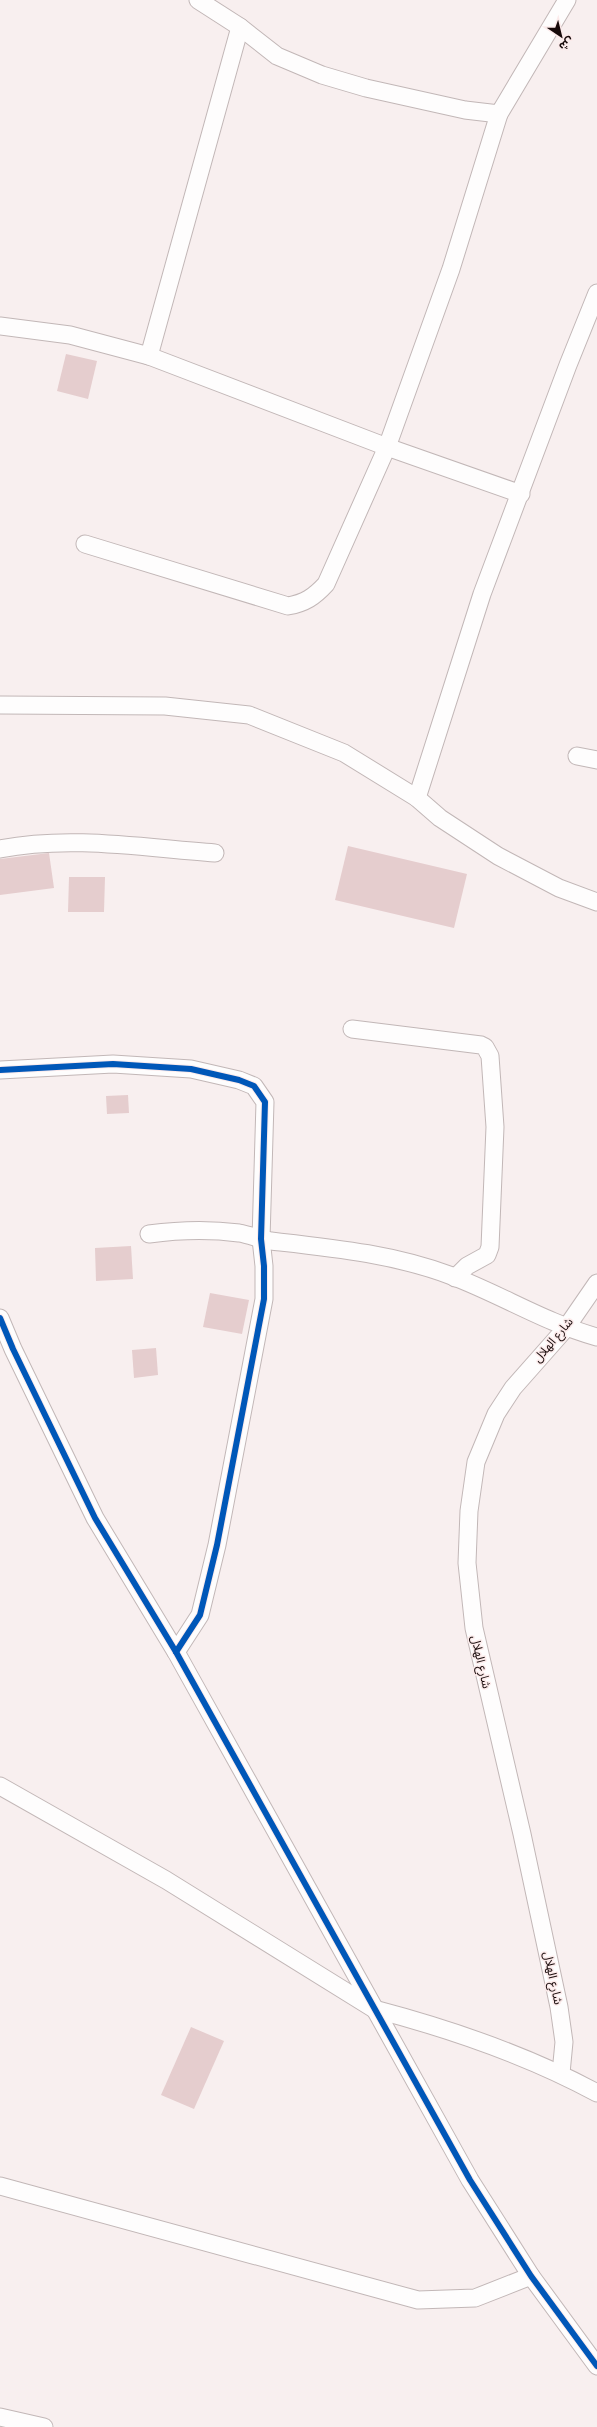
<svg xmlns="http://www.w3.org/2000/svg" width="597" height="2427" font-family="'Noto Sans','Noto Sans Arabic',sans-serif">
  <style>
    .building { fill: #e5cdce }
    .lines { fill: none; stroke-linecap: round; stroke-linejoin: round }
    .minor-casing { stroke: #c2b7b7; stroke-width: 19 }
    .minor { stroke: #fefdfd; stroke-width: 17 }
    .cycleway-casing { stroke: #fcebeb; stroke-width: 8 }
    .cycleway { stroke: #0057b8; stroke-width: 6 }
    .labels { text-anchor: middle; stroke-width: 3; stroke-linejoin: round; paint-order: stroke }
    .street-label { font-size: 12px; fill: #170a0a; stroke: #fcebeb }
  </style>
  <rect width="100%" height="100%" fill="#f8efef"/>
  <g class="building">
    <path d="M66,354L97,361L88,399L57,391Z"/>
    <path d="M348,846L467,874L454,928L335,900Z"/>
    <path d="M49,853L54,888L0,895V859Z"/>
    <path d="M69,877H105L104,912H68Z"/>
    <path d="M128,1095L129,1113L107,1114L106,1096Z"/>
    <path d="M131,1246L133,1279L96,1281L95,1248Z"/>
    <path d="M210,1293L249,1300L242,1334L203,1327Z"/>
    <path d="M156,1348L158,1375L134,1378L132,1350Z"/>
    <path d="M191,2027L224,2041L194,2109L161,2095Z"/>
  </g>
  <g class="lines">
    <g class="minor-casing">
      <g id="minor">
        <path d="M198,0L240,27L277,56L322,75L366,88L465,110L499,114L567,0"/>
        <path d="M0,326L70,335L149,356L387,447L521,494"/>
        <path d="M149,356L240,27"/>
        <path d="M85,544L288,606C305,603 314,597 326,584L387,447L451,269L499,114"/>
        <path d="M0,705L165,706L249,715L344,753L417,798L440,818L498,856L559,888L597,902"/>
        <path d="M577,756L597,760"/>
        <path d="M417,798L482,594L568,365L597,293"/>
        <path d="M0,849C70,835 144,848 215,853"/>
        <path d="M352,1029L481,1045L485,1047L490,1056L495,1127L490,1247L487,1255L467,1266L455,1278"/>
        <path d="M0,1070L113,1064L191,1069L239,1080L254,1086L265,1102L261,1239L264,1266V1299L217,1545L200,1615L176,1652"/>
        <path d="M149,1234C179,1230 208,1229 239,1233C250,1235 260,1239 271,1241C333,1248 394,1254 452,1276C502,1295 546,1323 597,1337"/>
        <path d="M0,1318L13,1349L95,1518L176,1652L470,2180L531,2276L597,2366"/>
        <path d="M0,1786L166,1880L374,2009C450,2029 527,2055 597,2093"/>
        <path d="M561,2073L564,2042L559,2007L522,1834L474,1628L467,1563L469,1511L476,1462L496,1414L513,1388L566,1328L597,1283"/>
        <path d="M0,2186L418,2300L475,2298L531,2276"/>
        <path d="M0,2417L44,2427"/>
      </g>
    </g>
    <use href="#minor" class="minor"/>
    <g class="cycleway-casing">
      <g id="cycleway">
        <path d="M0,1070L113,1064L191,1069L239,1080L254,1086L265,1102L261,1239L264,1266V1299L217,1545L200,1615L176,1652"/>
        <path d="M0,1318L13,1349L95,1518L176,1652L470,2180L531,2276L597,2366"/>
      </g>
    </g>
    <use href="#cycleway" class="cycleway"/>
  </g>
  <g class="labels">
    <g class="street-label">
      <text transform="translate(553 1340) rotate(-50)" y="4">شارع الهلال</text>
      <text transform="translate(481 1662) rotate(77)" y="4">شارع الهلال</text>
      <text transform="translate(553 1978) rotate(78)" y="4">شارع الهلال</text>
    </g>
  </g>
  <g transform="translate(561 36) rotate(145)" stroke="#fcebeb" stroke-width="3" paint-order="stroke">
  <path d="M0-3L7 15L0 10L-7 15Z" fill="#170a0a"/>
  <text y="-6" font-size="11" font-weight="bold" text-anchor="middle" fill="#170a0a">ش</text>
  </g>
</svg>
